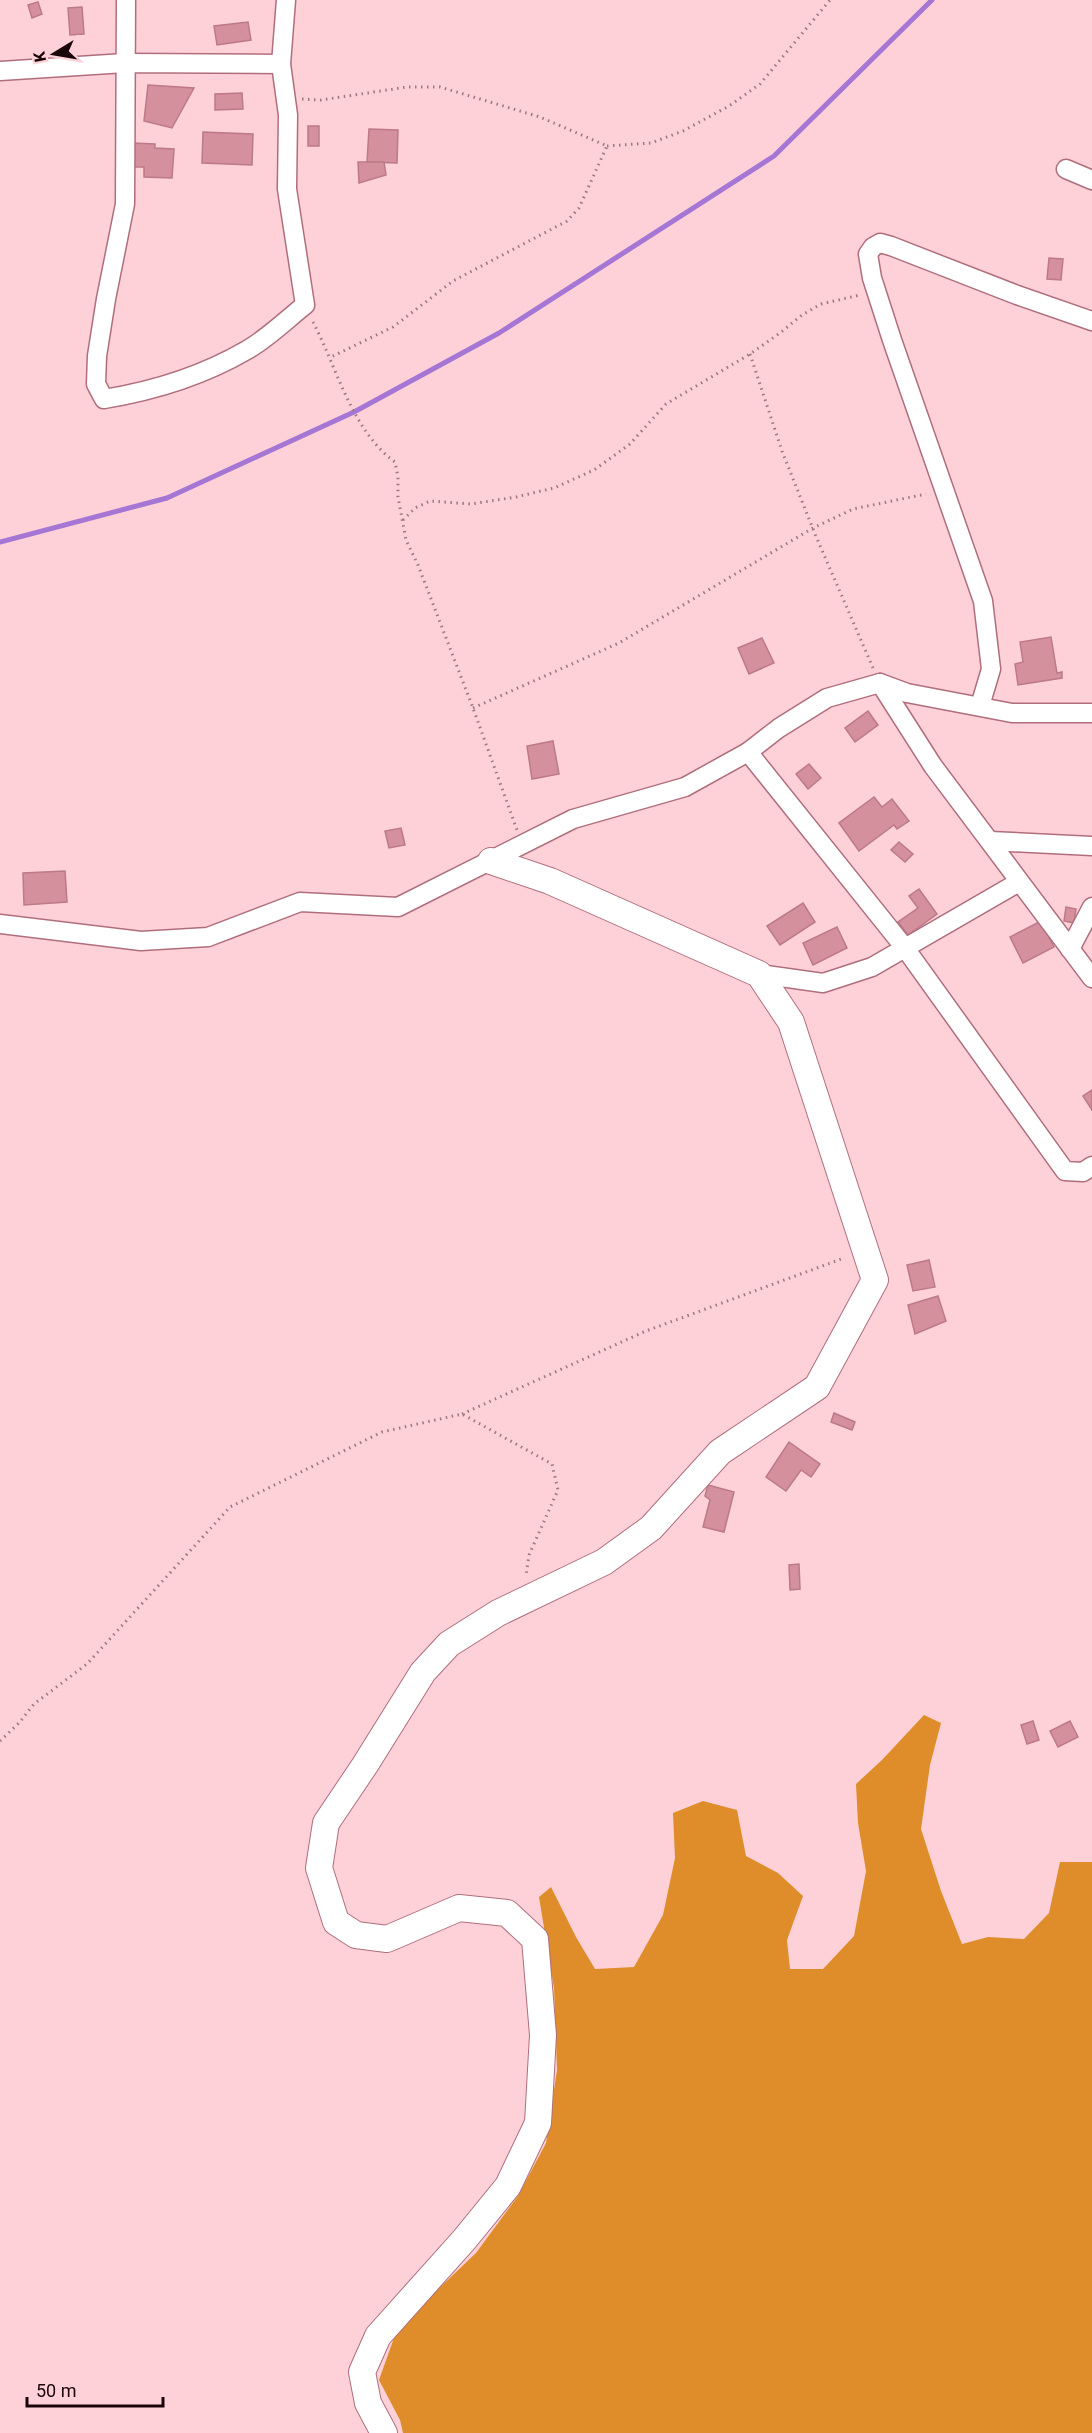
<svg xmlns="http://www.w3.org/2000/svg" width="1092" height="2433" font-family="Roboto,sans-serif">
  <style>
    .forest { fill: #de8d2a }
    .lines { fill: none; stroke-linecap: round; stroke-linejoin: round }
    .stream { stroke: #a676d5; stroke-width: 5 }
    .building { fill: #d5909e; stroke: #bc7987; stroke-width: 1.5 }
    .street-casing { stroke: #b06e7c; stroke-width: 21 }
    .secondary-casing { stroke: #b06e7c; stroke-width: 28 }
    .path { stroke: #9b797f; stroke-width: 3; stroke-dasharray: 1.5 4.5; stroke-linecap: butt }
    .street { stroke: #fff; stroke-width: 18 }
    .secondary { stroke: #fff; stroke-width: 26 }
  </style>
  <rect width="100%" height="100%" fill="#fed1d9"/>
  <path class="forest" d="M924,1715L941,1723L930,1765L921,1829L941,1891L962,1944L988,1937L1024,1939L1049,1913L1060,1862H1092V2433H403L400,2420L379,2380L395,2335L410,2316L476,2253L518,2196L546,2143L557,2070L554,1988L539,1897L551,1887L576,1937L595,1969L634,1967L663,1915L675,1858L673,1813L703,1801L737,1810L746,1856L778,1873L803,1896L787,1940L790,1969H823L854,1936L866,1871L858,1823L856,1784L882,1760Z"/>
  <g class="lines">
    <path class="stream" d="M0,542L167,498L354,412L499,333L774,156L932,0"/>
  </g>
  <g class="building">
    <path d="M38,2L42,14L32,18L28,5Z"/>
    <path d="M82,7L84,34L70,35L68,8Z"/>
    <path d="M248,22L251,40L217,45L214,26Z"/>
    <path d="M148,85L194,88L172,128L144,121Z"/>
    <path d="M242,93L243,109L215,110V94Z"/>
    <rect x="308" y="126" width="11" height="20"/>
    <path d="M369,129L398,130L397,163L367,162Z"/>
    <path d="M203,132L253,134L252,165L202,163Z"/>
    <path d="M132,143L155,144V148L174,149L172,178L144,177V167H131Z"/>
    <path d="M358,162H384L386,175L359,183Z"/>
    <path d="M1049,258L1063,259L1061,280L1047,279Z"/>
    <path d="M1051,637L1057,673L1062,672V678L1018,685L1015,664L1023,662L1020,642Z"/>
    <path d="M762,638L774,663L749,674L738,648Z"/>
    <path d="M868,711L878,725L855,742L845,728Z"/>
    <path d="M553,741L559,774L532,779L527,746Z"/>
    <path d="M809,764L821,778L808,789L796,774Z"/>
    <path d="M874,797L882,807L892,799L909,821L897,829L894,825L859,851L839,823Z"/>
    <path d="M401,828L405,845L389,848L385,831Z"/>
    <path d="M899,842L913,854L905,862L891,850Z"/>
    <path d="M65,871L67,902L24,905L23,873Z"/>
    <path d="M919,889L937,914L908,935L898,922L918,908L909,896Z"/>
    <path d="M803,903L815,922L780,945L767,926Z"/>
    <path d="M1066,907L1076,909L1074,923L1064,921Z"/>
    <path d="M1041,921L1054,947L1023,963L1010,937Z"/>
    <path d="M837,927L847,948L813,965L803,943Z"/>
    <path d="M1092,1090V1110L1083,1096Z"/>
    <path d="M929,1260L935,1287L913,1291L907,1265Z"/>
    <path d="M938,1296L946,1321L915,1334L908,1305Z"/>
    <path d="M834,1413L855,1422L852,1430L831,1422Z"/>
    <path d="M789,1442L820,1464L811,1477L801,1470L786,1491L766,1477Z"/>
    <path d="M708,1485L734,1492L724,1532L703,1527L710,1500L705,1496Z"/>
    <path d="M799,1564L800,1589L790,1590L789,1565Z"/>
    <path d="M1033,1721L1039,1740L1027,1744L1021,1725Z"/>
    <path d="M1070,1721L1078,1737L1058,1747L1050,1731Z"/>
  </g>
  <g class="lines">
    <g class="street-casing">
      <g id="street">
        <path d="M126,0L125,204L106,299L97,356L96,384L104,399C153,391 204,375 247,350C268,338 286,320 305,305L287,189L288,115L281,64L286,0"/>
        <path d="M0,71L125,63L281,64"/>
        <path d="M1066,169L1092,180"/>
        <path d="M880,683L933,766L1092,978"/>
        <path d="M980,706L991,669L983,601L892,340L872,278L868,254L873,247L880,243L891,246L1017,295L1092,321"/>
        <path d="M748,752L905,948L1065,1171L1083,1172L1092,1166"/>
        <path d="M990,841L1092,846"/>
        <path d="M0,924L141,941L208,937L300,902L398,907L573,819L685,787L748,752L779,728L827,698L880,683L907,693L1012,713H1092"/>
        <path d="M1070,949L1092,907"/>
        <path d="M759,974L823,983L872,967L1019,882"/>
      </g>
    </g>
    <g class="secondary-casing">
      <path id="secondary" d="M384,2433L368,2403L362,2372L378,2336L464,2240L508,2186L538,2123L543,2035L535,1939L507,1913L459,1908L387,1939L356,1935L336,1922L319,1868L326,1823L365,1765L423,1672L449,1644L498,1613L604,1562L651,1528L720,1452L817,1387L875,1280L791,1022L759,974L550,881L491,861"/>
    </g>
    <g class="path">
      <path d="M302,99L321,100L407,87H440L540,117L607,146L579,208L567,221L453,281L393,327L331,357"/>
      <path d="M607,146L651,143L683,131L729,106L760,84L830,0"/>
      <path d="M313,322C337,368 352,431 395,462L398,477V497L406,540L418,565L473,708L517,830"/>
      <path d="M750,354L782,451L815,534L873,668"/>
      <path d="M403,520L415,508L430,501L471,504L516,497L554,488L594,470L630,444L666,404L750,354L780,333L802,315L821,304L860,295"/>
      <path d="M473,708L619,643L813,528L853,509L926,494"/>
      <path d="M462,1414L646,1331L844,1258"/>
      <path d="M0,1741L19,1723L34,1704L87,1664L230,1507L382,1432L462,1414L552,1464L558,1490L529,1555L526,1575"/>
    </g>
    <use href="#street" class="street"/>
    <use href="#secondary" class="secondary"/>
  </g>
  <g transform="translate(54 54) rotate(259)" stroke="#fed1d9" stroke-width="4.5" paint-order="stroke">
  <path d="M0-4.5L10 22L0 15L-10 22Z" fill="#190409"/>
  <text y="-9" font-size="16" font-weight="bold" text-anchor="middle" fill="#190409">K</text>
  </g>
  <path d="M27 2397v9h136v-9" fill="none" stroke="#190409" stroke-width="3"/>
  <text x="36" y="2397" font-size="18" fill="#190409" stroke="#fed1d9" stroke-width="4.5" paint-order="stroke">50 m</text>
</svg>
